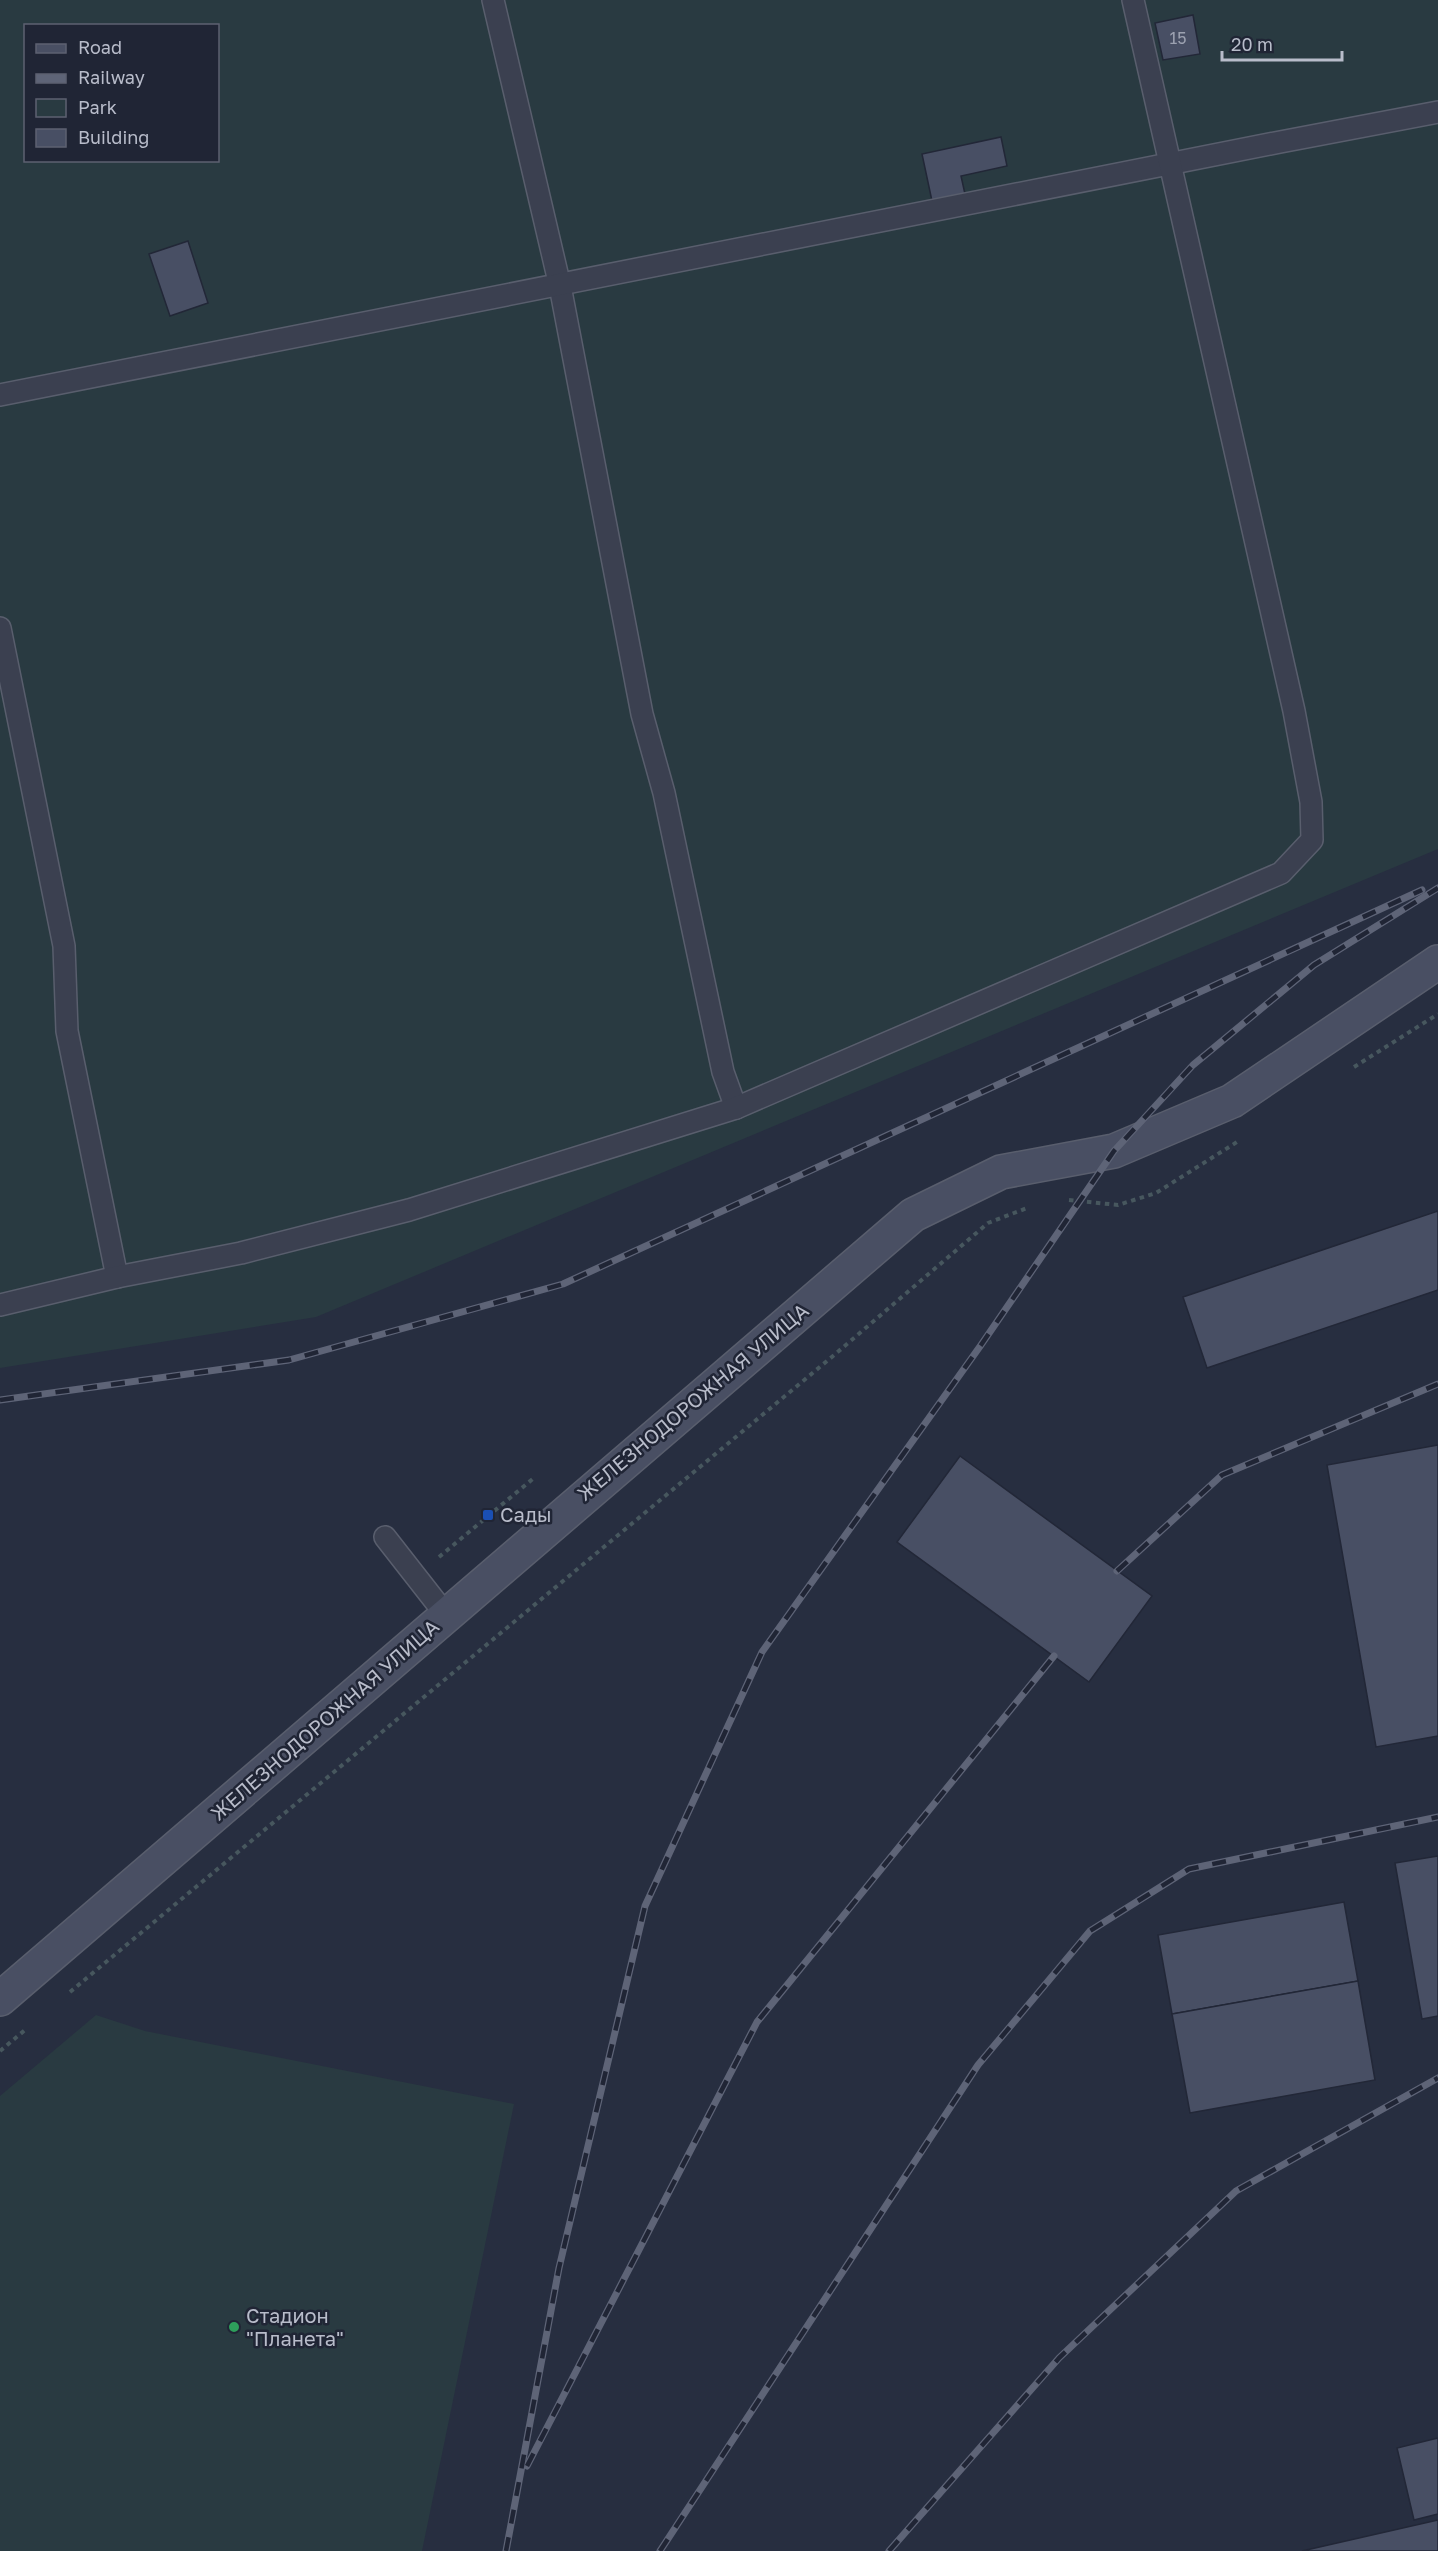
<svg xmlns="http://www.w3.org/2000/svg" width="1438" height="2551" font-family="'Golos Text',sans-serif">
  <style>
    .green { fill: #293a41; fill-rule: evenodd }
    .building { fill: #484f64; stroke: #222737; stroke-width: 1.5 }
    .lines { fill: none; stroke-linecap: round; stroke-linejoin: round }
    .lane-casing { stroke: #595e6d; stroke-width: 24 }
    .secondary-casing { stroke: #595e6d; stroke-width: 36 }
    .path { stroke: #47575e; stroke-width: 4; stroke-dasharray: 4.5 4.5; stroke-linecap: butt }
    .lane { stroke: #3b4050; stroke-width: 21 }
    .secondary { stroke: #494f63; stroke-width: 33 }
    .rail-casing { stroke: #5e6477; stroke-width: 7 }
    .rail { stroke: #202535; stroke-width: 4.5; stroke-dasharray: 14; stroke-linecap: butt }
    .transit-dot { fill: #1a4fb4; stroke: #202535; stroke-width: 2 }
    .leisure-dot { fill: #2e9e5b; stroke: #202535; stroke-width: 2 }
    .labels { text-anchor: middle; stroke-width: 5; stroke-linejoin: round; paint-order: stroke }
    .number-label { font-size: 16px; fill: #9ca1b0 }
    .street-label { font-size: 20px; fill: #b8bcca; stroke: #202535 }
    .poi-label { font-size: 20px; fill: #b8bcca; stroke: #202535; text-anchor: start }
  </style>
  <rect width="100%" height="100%" fill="#272e40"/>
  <g class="green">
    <path d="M0,0H1438V849L316,1317L0,1368ZM26,26H218V160H26Z"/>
    <path d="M96,2015L145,2031L514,2104L422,2551H0V2096Z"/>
  </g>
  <g class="building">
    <path d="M1193,15L1200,54L1163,60L1155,23Z"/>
    <path d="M1001,137L1007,166L961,176L965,194L932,201L922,154Z"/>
    <path d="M188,241L208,303L170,316L149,254Z"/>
    <path d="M1438,1211V1290L1207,1368L1183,1297Z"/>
    <path d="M1438,1445V1736L1376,1747L1327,1465Z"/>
    <path d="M960,1456L1152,1596L1089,1682L897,1542Z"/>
    <path d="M1438,1856V2016L1422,2019L1395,1863Z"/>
    <path d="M1344,1902L1358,1981L1172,2014L1158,1935Z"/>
    <path d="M1358,1981L1375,2080L1190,2113L1172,2014Z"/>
    <path d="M1438,2438V2514L1414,2520L1397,2448Z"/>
    <path d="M1438,2520V2551H1302Z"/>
  </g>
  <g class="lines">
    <g class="lane-casing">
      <g id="lane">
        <path d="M493,0L560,286L642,714L664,793L723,1072L736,1108"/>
        <path d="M0,395C480,302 958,202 1438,112"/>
        <path d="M0,628L64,946L67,1031L117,1277"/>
        <path d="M0,1305L117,1277L241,1253L409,1210L736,1108L1281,873L1312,840L1311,802L1294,711L1133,0"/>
        <path d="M385,1537L446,1615"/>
      </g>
    </g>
    <g class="secondary-casing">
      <path id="secondary" d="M0,1999L913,1215L1001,1172L1114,1151L1232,1101L1438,962"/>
    </g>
    <g class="path">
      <path d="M1354,1067L1438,1014"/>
      <path d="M1069,1200L1118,1205L1156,1193L1237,1142"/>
      <path d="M439,1557L535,1477"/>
      <path d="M70,1992L833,1356L988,1223L1027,1208"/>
      <path d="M0,2051L25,2030"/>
    </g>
    <use href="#lane" class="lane"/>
    <use href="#secondary" class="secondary"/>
    <g class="rail-casing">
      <g id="rail">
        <path d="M0,1400L289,1360L563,1284L1422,890"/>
        <path d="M1117,1571L1222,1475L1438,1384"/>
        <path d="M527,2466L757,2022L1054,1656"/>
        <path d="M506,2551L559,2268L645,1906L762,1652L981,1345L1114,1151L1193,1065L1314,965L1438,888"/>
        <path d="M660,2551L978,2065L1090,1931L1189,1869L1438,1817"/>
        <path d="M889,2551L1059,2358L1236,2191L1438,2078"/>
      </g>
    </g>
    <use href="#rail" class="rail"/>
  </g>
  <rect class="transit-dot" x="482" y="1509" width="12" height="12" rx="3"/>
  <circle class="leisure-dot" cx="234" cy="2327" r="6"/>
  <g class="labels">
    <g class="number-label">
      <text x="1178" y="44">15</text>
    </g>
    <g class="street-label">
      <text transform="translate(693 1402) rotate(-40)" y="7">ЖЕЛЕЗНОДОРОЖНАЯ УЛИЦА</text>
      <text transform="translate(325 1720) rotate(-41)" y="7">ЖЕЛЕЗНОДОРОЖНАЯ УЛИЦА</text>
    </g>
    <g class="poi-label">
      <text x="500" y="1522">Сады</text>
      <text x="246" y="2323">Стадион<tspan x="246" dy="23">"Планета"</tspan></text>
    </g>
  </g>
  <rect x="24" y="24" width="195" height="138" fill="#202535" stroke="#5d6171" stroke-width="1.5"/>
  <rect x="36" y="44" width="30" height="9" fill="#494f63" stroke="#5d6171" stroke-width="1.5"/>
  <text x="78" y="54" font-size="18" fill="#b8bcca">Road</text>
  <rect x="36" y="74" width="30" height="9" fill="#5e6477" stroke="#5d6171" stroke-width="1.5"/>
  <text x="78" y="84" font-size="18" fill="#b8bcca">Railway</text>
  <rect x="36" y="99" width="30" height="18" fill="#293a41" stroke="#5d6171" stroke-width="1.5"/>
  <text x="78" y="114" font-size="18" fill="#b8bcca">Park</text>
  <rect x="36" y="129" width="30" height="18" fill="#484f64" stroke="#5d6171" stroke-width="1.5"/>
  <text x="78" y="144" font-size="18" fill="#b8bcca">Building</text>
  <path d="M1222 51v9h120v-9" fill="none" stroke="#b8bcca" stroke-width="3"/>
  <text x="1231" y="51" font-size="18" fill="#b8bcca" stroke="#202535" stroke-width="4.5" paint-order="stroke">20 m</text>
</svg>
